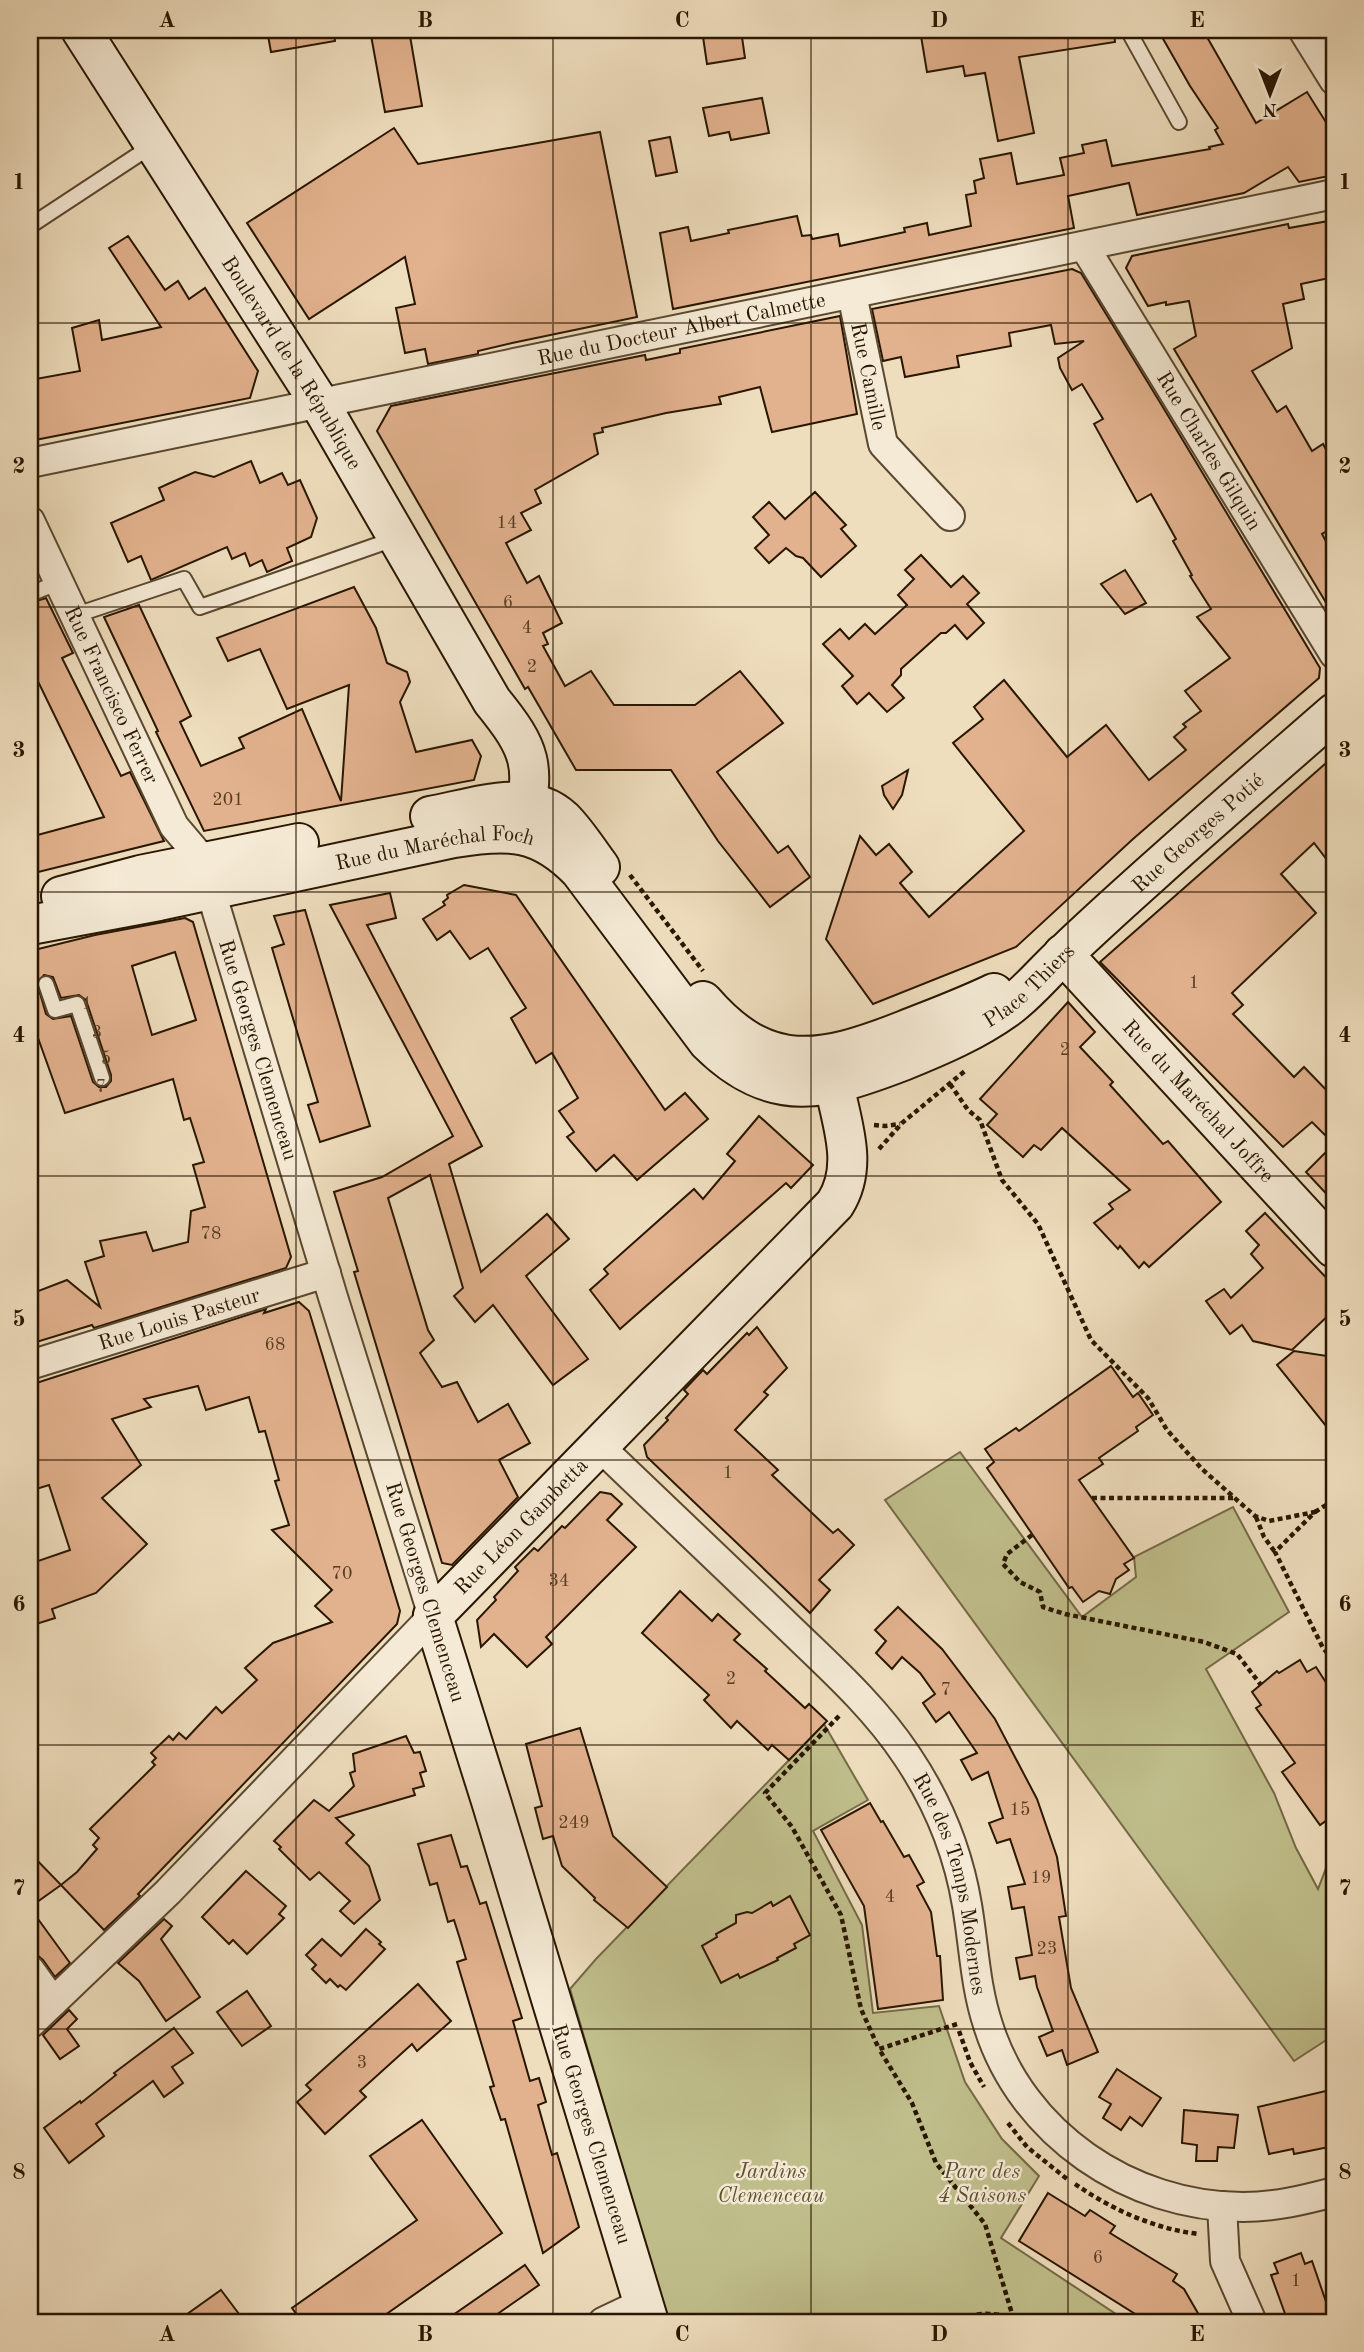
<svg xmlns="http://www.w3.org/2000/svg" width="1364" height="2352" font-family="'Old Standard TT',serif">
  <style>
    .green { fill: #c0bf8c; stroke: #746a46; stroke-width: 2 }
    .building { fill: #e2b28e; stroke: #291600; stroke-width: 2; fill-rule: evenodd }
    .lines { fill: none; stroke-linecap: round; stroke-linejoin: round }
    .lane-casing { stroke: #5a4830; stroke-width: 18 }
    .street-casing { stroke: #5a4830; stroke-width: 32 }
    .secondary-casing { stroke: #291600; stroke-width: 42 }
    .path { stroke: #291600; stroke-width: 4.5; stroke-dasharray: 5 3.5; stroke-linecap: butt }
    .lane { stroke: #f5ead5; stroke-width: 14 }
    .street { stroke: #f5ead5; stroke-width: 28 }
    .secondary { stroke: #f5ead5; stroke-width: 38 }
    .grid { fill: none; stroke: #291600; stroke-width: 2; stroke-opacity: 0.55 }
    .labels { text-anchor: middle; stroke-width: 5; stroke-linejoin: round; paint-order: stroke }
    .number-label { font-size: 18px; fill: #573d24 }
    .street-label { font-size: 21px; fill: #291600; stroke: #f5ead5 }
    .park-label { font-size: 21px; font-style: italic; fill: #5e5131; stroke: #f5ead5 }
    .neatline { fill: none; stroke: #291600; stroke-width: 2.5 }
    .grid-label { font-size: 23px; text-anchor: middle; font-weight: bold; fill: #291600 }
  </style>
  <rect width="100%" height="100%" fill="#efdebe"/>
  <filter id="stains"><feTurbulence type="fractalNoise" baseFrequency=".00286" numOctaves="4"/><feColorMatrix values="0 0 0 0 .2 0 0 0 0 .09 0 0 0 0 .02 0 0 0 .5 -.17"/></filter>
  <radialGradient id="worn" r=".72"><stop offset=".6" stop-color="#630" stop-opacity="0"/><stop offset="1" stop-color="#630" stop-opacity=".3"/></radialGradient>
  <g class="green">
    <path d="M960,1452L1082,1617L1136,1577L1134,1557L1233,1507L1289,1612L1206,1669L1274,1793L1296,1848L1318,1889L1334,1847V2035L1294,2061L885,1500Z"/>
    <path d="M824,1724L868,1800L813,1831L862,1925L873,2013L939,2006L965,2082L1002,2139L1039,2176L1001,2238L1128,2322H668L570,1989L596,1959Z"/>
  </g>
  <g class="building">
    <path d="M267,30H334L335,41L271,52Z"/>
    <path d="M370,30H409L422,106L385,112Z"/>
    <path d="M702,30H741L745,58L707,64Z"/>
    <path d="M920,30H1114L1115,42L1019,57L1034,133L998,141L985,73L965,76L963,66L927,72Z"/>
    <path d="M1158,30H1203L1256,123L1307,92L1334,135V175L1299,182L1288,167L1244,193L1137,215L1129,183L1068,196L1074,228L673,309L660,233L688,227L691,241L729,233L728,230L797,216L802,236L811,235L812,239L838,234L840,246L905,232L904,228L927,223L929,235L971,226L966,195L976,193L974,181L984,178L980,159L1011,153L1017,184L1064,175L1060,158L1084,153L1082,145L1106,140L1112,166L1210,149L1209,147L1223,144L1215,130L1218,128L1190,86Z"/>
    <path d="M762,98L769,133L731,140L729,132L709,136L703,108Z"/>
    <path d="M394,128L418,164L600,132L637,317L512,343L478,351V354L428,364L425,349L405,353L396,308L415,304L405,257L309,319L247,223Z"/>
    <path d="M670,137L677,172L656,176L649,141Z"/>
    <path d="M1334,220V277L1301,284L1304,299L1283,304L1292,348L1252,371L1277,412L1286,406L1312,451L1323,444L1334,464V527L1322,534L1334,557V616L1174,349L1196,336L1189,301L1166,305V302L1148,306L1126,268L1132,256L1288,224L1289,228Z"/>
    <path d="M128,236L165,290L178,281L189,299L205,288L258,371L250,398L30,441V380L80,371L72,328L99,320L102,340L161,327L109,248Z"/>
    <path d="M1072,269L1081,273L1161,404L1320,668L1319,678L1133,839L1016,947L873,1004L826,939L860,836L876,855L889,844L912,872L900,883L929,917L1024,831L953,743L983,719L974,707L1004,680L1067,757L1106,725L1149,780L1186,750L1174,737L1186,727L1183,724L1201,711L1185,691L1230,658L1197,617L1211,609L1190,576L1192,575L1173,541L1176,539L1151,494L1137,502L1094,424L1103,419L1082,384L1072,390L1060,368L1058,358L1084,341L1055,344L1051,325L1009,333L1011,346L957,356L959,367L952,368L905,377L901,357L883,361L872,309Z"/>
    <path d="M840,316L857,414L772,432L760,387L719,397L721,404L666,413L602,428L603,432L594,434L598,454L535,490L541,503L521,513L531,530L506,543L527,583L539,576L562,623L543,633L548,644L543,646L565,686L591,671L614,705H695L740,671L783,723L717,772L778,853L788,846L810,877L770,907L718,841L671,770H576L528,687L525,689L377,431L391,406L645,355L646,360L680,353V349Z"/>
    <path d="M251,461L260,483L282,473L288,485L300,480L317,518L311,537L287,548L292,561L267,572L262,560L250,566L245,553L232,559L227,547L151,580L141,556L128,562L111,523L164,500L159,488L170,483L195,472L214,477Z"/>
    <path d="M815,492L846,525L841,529L856,546L821,577L803,558L796,556L786,548L769,563L755,548L769,535L753,517L769,502L785,519Z"/>
    <path d="M921,555L951,587L963,576L979,593L967,604L984,623L967,639L955,625L946,633H941L901,669V675L892,685L904,698L887,712L869,693L857,704L842,686L853,676L823,644L840,629L849,639L865,624L875,634L907,605L898,595L914,579L905,570Z"/>
    <path d="M1125,570L1146,603L1125,614L1101,584Z"/>
    <path d="M354,587L376,628L387,663L407,672L410,682L400,702L416,752L472,740L481,756L474,780L204,831L156,732L158,731L104,617L139,605L191,716L180,722L201,766L244,748L239,738L302,709L341,801L349,685L287,709L260,649L228,661L217,638Z"/>
    <path d="M46,598L73,653L62,658L121,776L130,772L164,841L30,874V837L104,817L30,665V603Z"/>
    <path d="M1334,756V869L1314,843L1281,874L1316,913L1232,993L1243,1005L1233,1014L1294,1077L1304,1067L1334,1098V1202L1306,1172L1334,1144L1312,1122L1283,1147L1100,962Z"/>
    <path d="M908,770L902,795L893,809L884,795L882,786Z"/>
    <path d="M464,885L516,895L665,1110L685,1093L708,1119L637,1180L614,1155L596,1171L567,1137L574,1132L559,1111L578,1098L552,1053L536,1063L511,1018L526,1008L488,948L470,959L450,931L437,940L423,919L445,905L443,902L448,898L447,895Z"/>
    <path d="M390,893L396,918L367,925L482,1146L449,1164L481,1272L547,1214L569,1239L526,1276L588,1359L553,1385L493,1305L475,1322L454,1296L463,1288L430,1175L388,1198L428,1330L434,1340L420,1353L442,1387L457,1382L478,1422L508,1404L530,1443L499,1460L518,1497L452,1565L442,1563L354,1272L358,1271L334,1192L382,1177L453,1136L330,905Z"/>
    <path d="M305,910L370,1126L320,1142L308,1105L318,1102L272,948L284,944L274,916Z"/>
    <path d="M185,918L193,922L291,1257L286,1268L94,1328L92,1325L30,1344V1313L38,1310L33,1293L67,1280L100,1307L85,1262L104,1256L100,1241L146,1232L153,1251L188,1242L191,1211L205,1207L193,1165L204,1162L190,1118L184,1120L173,1079L65,1113L38,1038L30,1041V951L95,935ZM175,952L196,1020L152,1035L132,966ZM44,975L53,977L61,998L79,995L86,1000L111,1075V1081L106,1087H99L93,1082L71,1016L53,1019L46,1014L37,983Z"/>
    <path d="M1068,1002L1095,1032L1080,1047L1113,1082L1110,1085L1163,1144L1168,1141L1221,1202L1149,1267L1144,1262L1139,1268L1120,1246L1118,1249L1094,1223L1113,1209L1109,1204L1130,1190L1062,1128L1041,1150L1034,1145L1023,1157L987,1125L997,1114L980,1099Z"/>
    <path d="M759,1116L813,1165L791,1188L786,1183L620,1329L590,1290L608,1274L604,1269L694,1189L703,1199L735,1161L727,1154Z"/>
    <path d="M1265,1213L1334,1286V1310L1292,1350L1253,1341L1242,1325L1230,1334L1206,1301L1224,1289L1231,1298L1263,1268L1251,1254L1259,1245L1246,1231Z"/>
    <path d="M299,1302L309,1311L400,1611L397,1624L138,1894L140,1896L104,1930L61,1885L30,1907V1853L61,1885L77,1872L97,1849L93,1845L99,1838L90,1829L155,1765L152,1762L156,1758L151,1753L169,1736L173,1740L179,1733L186,1739L216,1707L222,1713L257,1680L245,1668L273,1643L332,1622L315,1606L332,1590L272,1530L289,1525L275,1481L279,1480L265,1431L259,1432L249,1397L206,1410L198,1386L144,1399L151,1407L112,1419L141,1465L102,1498L147,1544L96,1593L52,1609L55,1618L30,1626V1555H32L38,1569L35,1562L70,1550L49,1485L30,1491V1385L266,1309L264,1313Z"/>
    <path d="M757,1327L787,1368L764,1392L768,1395L735,1430L778,1470L772,1475L833,1533L838,1529L854,1545L819,1580L830,1590L810,1613L647,1457L644,1445L668,1420L666,1418L688,1394L684,1390L703,1370L707,1374L747,1333L749,1335Z"/>
    <path d="M1294,1351L1334,1357V1436L1277,1365Z"/>
    <path d="M1111,1366L1133,1397L1138,1393L1153,1415L1136,1427L1138,1431L1099,1458L1103,1464L1079,1480L1134,1558L1124,1564L1129,1570L1116,1579L1110,1594L1099,1591L1083,1602L1072,1587L1069,1588L987,1468L994,1462L985,1449L1016,1428L1019,1431Z"/>
    <path d="M600,1492L611,1494L622,1504L607,1520L636,1547L546,1637L552,1644L527,1667L494,1634L481,1647L477,1620L496,1600L494,1597L518,1571L515,1567L534,1548L538,1551L562,1526L565,1528Z"/>
    <path d="M680,1591L712,1621L718,1614L740,1634L734,1640L767,1669L765,1671L805,1708L809,1704L827,1721L789,1760L772,1745L768,1750L737,1721L731,1728L704,1700L709,1695L642,1633Z"/>
    <path d="M898,1607L942,1649L995,1719L1037,1799L1057,1857L1066,1916L1059,1917L1071,1988L1098,2052L1067,2065L1062,2050L1047,2056L1039,2037L1053,2031L1037,1987L1035,1976L1020,1979L1016,1958L1032,1955L1024,1907L1012,1909L1008,1887L1025,1884L1010,1839L997,1843L989,1823L1003,1818L988,1772L972,1780L961,1760L977,1753L949,1712L936,1722L923,1703L935,1694L920,1673L902,1657L892,1669L876,1653L886,1641L875,1630Z"/>
    <path d="M1300,1660L1307,1672L1316,1667L1334,1695V1815L1320,1825L1282,1772L1295,1763L1256,1708L1261,1705L1252,1692L1277,1671L1279,1673Z"/>
    <path d="M580,1728L613,1836L667,1887L628,1928L594,1900L595,1898L562,1866L553,1836L543,1839L535,1808L542,1806L526,1744Z"/>
    <path d="M406,1736L414,1753L420,1752L426,1771L420,1773L424,1786L413,1789L415,1795L336,1818L354,1835L346,1843L369,1866L380,1900L354,1924L340,1911L350,1901L319,1872L310,1880L279,1849L281,1847L274,1841L314,1800L329,1811L354,1786L350,1773L355,1771L353,1754Z"/>
    <path d="M870,1803L881,1822L883,1821L904,1857L909,1855L924,1882L917,1886L931,1912L937,1956H940L943,2000L878,2009L864,1906L821,1830Z"/>
    <path d="M451,1835L461,1867L467,1866L480,1904L486,1902L522,2018L513,2021L530,2081L539,2078L546,2102L538,2105L552,2155L557,2153L579,2227L543,2253L505,2119L501,2120L490,2087L494,2086L457,1962L466,1959L460,1939L454,1920L448,1922L437,1883L430,1885L418,1844Z"/>
    <path d="M246,1871L286,1906L279,1914L284,1918L247,1954L233,1940L229,1944L202,1917Z"/>
    <path d="M790,1896L810,1935L794,1944L796,1948L777,1958L778,1960L740,1978L738,1974L721,1983L702,1946L717,1937L716,1934L736,1923V1915L747,1912L752,1913L771,1902L773,1906Z"/>
    <path d="M30,1908L70,1963L55,1977L43,1960L37,1955L30,1954Z"/>
    <path d="M164,1919L172,1926L161,1939L200,1997L166,2021L139,1981L118,1963Z"/>
    <path d="M366,1929L381,1942L379,1944L385,1949L346,1990L340,1985L338,1987L330,1979L326,1983L312,1969L316,1965L306,1955L322,1939L341,1956Z"/>
    <path d="M418,1984L451,2021L417,2051L412,2044L360,2091L366,2097L325,2134L297,2102L311,2090L306,2085Z"/>
    <path d="M247,1991L271,2026L242,2046L217,2012Z"/>
    <path d="M69,2010L77,2019L67,2029L79,2046L60,2059L43,2035Z"/>
    <path d="M174,2028L193,2053L172,2067L183,2083L164,2097L153,2081L96,2124L104,2136L69,2163L44,2128L80,2101L81,2103L116,2075L114,2073Z"/>
    <path d="M1117,2069L1161,2098L1142,2126L1130,2117L1121,2130L1103,2118L1111,2104L1099,2097Z"/>
    <path d="M1334,2089V2146L1294,2154L1293,2149L1269,2154L1258,2107Z"/>
    <path d="M1184,2110L1238,2115L1234,2148L1218,2147L1217,2161H1196L1197,2145L1182,2143Z"/>
    <path d="M422,2120L502,2233L375,2322H302L292,2308L417,2220L370,2156Z"/>
    <path d="M1048,2193L1085,2216L1090,2210L1115,2226L1110,2233L1177,2274L1173,2281L1184,2289L1203,2322H1148L1019,2241Z"/>
    <path d="M1301,2253L1305,2264L1312,2261L1333,2322H1288L1271,2275L1278,2273L1274,2263Z"/>
    <path d="M525,2265L539,2285L506,2308L486,2322H443Z"/>
    <path d="M221,2290L245,2322H176Z"/>
  </g>
  <g class="lines">
    <g class="lane-casing">
      <g id="lane">
        <path d="M1128,30L1179,122"/>
        <path d="M30,226L153,145"/>
        <path d="M30,594L57,583"/>
        <path d="M73,616L184,579L200,607L397,538"/>
        <path d="M46,984L55,1010L77,1004L102,1078"/>
      </g>
    </g>
    <g class="street-casing">
      <g id="street">
        <path d="M1303,30L1334,80"/>
        <path id="s1" d="M1084,246L1334,654"/>
        <path id="s2" d="M852,294L883,444L950,516"/>
        <path id="s3" d="M30,463L1334,194"/>
        <path id="s4" d="M30,521L174,826L196,852L202,862L333,1297L433,1616L168,1892L30,2024"/>
        <path id="s5" d="M30,1365L326,1273"/>
        <path id="s6" d="M598,1445C657,1502 718,1559 778,1617C823,1661 872,1703 907,1756C938,1802 958,1851 967,1905C974,1946 975,1986 988,2025C1022,2134 1130,2207 1243,2207C1275,2207 1304,2200 1334,2192"/>
        <path d="M30,1970L53,2002"/>
        <path d="M1222,2206L1225,2261L1252,2322"/>
        <path d="M603,2322L643,2303"/>
      </g>
    </g>
    <g class="secondary-casing">
      <g id="secondary">
        <path id="s7" d="M81,30L320,404L492,701C531,749 537,766 521,827"/>
        <path d="M430,816C471,809 528,786 563,819C577,833 588,851 600,867"/>
        <path d="M61,896L140,875L299,843"/>
        <path id="s8" d="M30,925L159,901L454,838C508,829 540,829 580,871L708,1042C773,1107 827,1090 903,1061C940,1046 975,1031 1007,1008C1029,992 1045,971 1065,953C1093,926 1122,900 1151,874C1211,820 1273,766 1334,713"/>
        <path id="s9" d="M1063,954L1334,1248"/>
        <path d="M703,1001C767,1075 821,1063 905,1030C935,1018 965,1007 994,993"/>
        <path id="s10" d="M649,2322L491,1801L433,1616L835,1204C859,1166 842,1125 834,1084"/>
      </g>
    </g>
    <g class="path">
      <path d="M630,875L703,971"/>
      <path d="M950,1084L968,1110L980,1120L1002,1180L1038,1224L1091,1340L1148,1398L1167,1430L1202,1469L1255,1516L1269,1521L1315,1512L1275,1552L1323,1648L1334,1661"/>
      <path d="M874,1125L885,1126L900,1124"/>
      <path d="M879,1149L902,1123L966,1070"/>
      <path d="M1092,1498H1235"/>
      <path d="M1315,1512L1334,1500"/>
      <path d="M1256,1517L1264,1537L1275,1552"/>
      <path d="M1032,1535L1007,1554L1003,1564L1020,1582L1040,1592L1043,1607L1065,1614L1204,1642L1237,1654L1261,1685"/>
      <path d="M839,1716L765,1793L792,1827L841,1915L861,2009L879,2049"/>
      <path d="M957,2024L879,2049L912,2103L936,2163L985,2224L1013,2317C995,2314 974,2310 960,2322"/>
      <path d="M959,2031L970,2062L984,2087"/>
      <path d="M1008,2123L1027,2147L1067,2179"/>
      <path d="M1075,2184C1111,2209 1154,2229 1199,2234"/>
      <path d="M1013,2317L1026,2322"/>
    </g>
    <use href="#lane" class="lane"/>
    <use href="#street" class="street"/>
    <use href="#secondary" class="secondary"/>
  </g>
  <path class="grid" d="M296,30V2322M553,30V2322M811,30V2322M1068,30V2322M30,323H1334M30,607H1334M30,892H1334M30,1176H1334M30,1460H1334M30,1745H1334M30,2029H1334"/>
  <g class="labels">
    <g class="number-label">
      <text x="507" y="528">14</text>
      <text x="508" y="608">6</text>
      <text x="527" y="633">4</text>
      <text x="532" y="672">2</text>
      <text x="228" y="805">201</text>
      <text x="1194" y="988">1</text>
      <text x="87" y="1009">1</text>
      <text x="97" y="1038">3</text>
      <text x="1065" y="1055">2</text>
      <text x="106" y="1064">5</text>
      <text x="101" y="1092">7</text>
      <text x="211" y="1239">78</text>
      <text x="275" y="1350">68</text>
      <text x="728" y="1478">1</text>
      <text x="342" y="1579">70</text>
      <text x="559" y="1586">34</text>
      <text x="731" y="1684">2</text>
      <text x="946" y="1695">7</text>
      <text x="1020" y="1815">15</text>
      <text x="574" y="1828">249</text>
      <text x="1041" y="1883">19</text>
      <text x="890" y="1902">4</text>
      <text x="1047" y="1954">23</text>
      <text x="362" y="2068">3</text>
      <text x="1098" y="2263">6</text>
      <text x="1296" y="2286">1</text>
    </g>
    <g class="street-label">
      <text dy="7" stroke="none"><textPath href="#s3" startOffset="665">Rue du Docteur Albert Calmette</textPath></text>
      <text dy="7" stroke="none"><textPath href="#s7" startOffset="394">Boulevard de la République</textPath></text>
      <text dy="7" stroke="none"><textPath href="#s2" startOffset="84">Rue Camille</textPath></text>
      <text dy="7" stroke="none"><textPath href="#s1" startOffset="240">Rue Charles Gilquin</textPath></text>
      <text dy="7" stroke="none"><textPath href="#s4" startOffset="192">Rue Francisco Ferrer</textPath></text>
      <text dy="7" stroke="none"><textPath href="#s8" startOffset="1372">Rue Georges Potié</textPath></text>
      <text dy="7" stroke="none"><textPath href="#s8" startOffset="413">Rue du Maréchal Foch</textPath></text>
      <text dy="7" stroke="none"><textPath href="#s8" startOffset="1144">Place Thiers</textPath></text>
      <text dy="7" stroke="none"><textPath href="#s4" startOffset="579">Rue Georges Clemenceau</textPath></text>
      <text dy="7" stroke="none"><textPath href="#s9" startOffset="200">Rue du Maréchal Joffre</textPath></text>
      <text dy="7" stroke="none"><textPath href="#s5" startOffset="156">Rue Louis Pasteur</textPath></text>
      <text dy="7" stroke="none"><textPath href="#s10" startOffset="864">Rue Léon Gambetta</textPath></text>
      <text transform="translate(426 1592) rotate(73)" y="7">Rue Georges Clemenceau</text>
      <text dy="7" stroke="none"><textPath href="#s6" startOffset="576">Rue des Temps Modernes</textPath></text>
      <text transform="translate(592 2134) rotate(73)" y="7">Rue Georges Clemenceau</text>
    </g>
    <g class="park-label">
      <text x="771" y="2178">Jardins<tspan x="771" dy="24">Clemenceau</tspan></text>
      <text x="982" y="2178">Parc des<tspan x="982" dy="24">4 Saisons</tspan></text>
    </g>
  </g>
  <rect width="1364" height="2352" fill="none" stroke="#efdebe" stroke-width="77"/>
  <g transform="translate(1270 94) rotate(180)" stroke="#f5ead5" stroke-width="5" paint-order="stroke">
  <path d="M0-5L12 26L0 18L-12 26Z" fill="#291600"/>
  <text y="-10" font-size="19" font-weight="bold" text-anchor="middle" fill="#291600">N</text>
  </g>
  <rect x="38" y="38" width="1288" height="2276" class="neatline"/>
  <g class="grid-label">
    <text x="167" y="27">A</text>
    <text x="425" y="27">B</text>
    <text x="682" y="27">C</text>
    <text x="939" y="27">D</text>
    <text x="1197" y="27">E</text>
    <text x="19" y="189">1</text>
    <text x="1345" y="189">1</text>
    <text x="19" y="473">2</text>
    <text x="1345" y="473">2</text>
    <text x="19" y="757">3</text>
    <text x="1345" y="757">3</text>
    <text x="19" y="1042">4</text>
    <text x="1345" y="1042">4</text>
    <text x="19" y="1326">5</text>
    <text x="1345" y="1326">5</text>
    <text x="19" y="1611">6</text>
    <text x="1345" y="1611">6</text>
    <text x="19" y="1895">7</text>
    <text x="1345" y="1895">7</text>
    <text x="19" y="2179">8</text>
    <text x="1345" y="2179">8</text>
    <text x="167" y="2341">A</text>
    <text x="425" y="2341">B</text>
    <text x="682" y="2341">C</text>
    <text x="939" y="2341">D</text>
    <text x="1197" y="2341">E</text>
  </g>
  <rect width="100%" height="100%" filter="url(#stains)"/>
  <rect width="100%" height="100%" fill="url(#worn)"/>
</svg>
